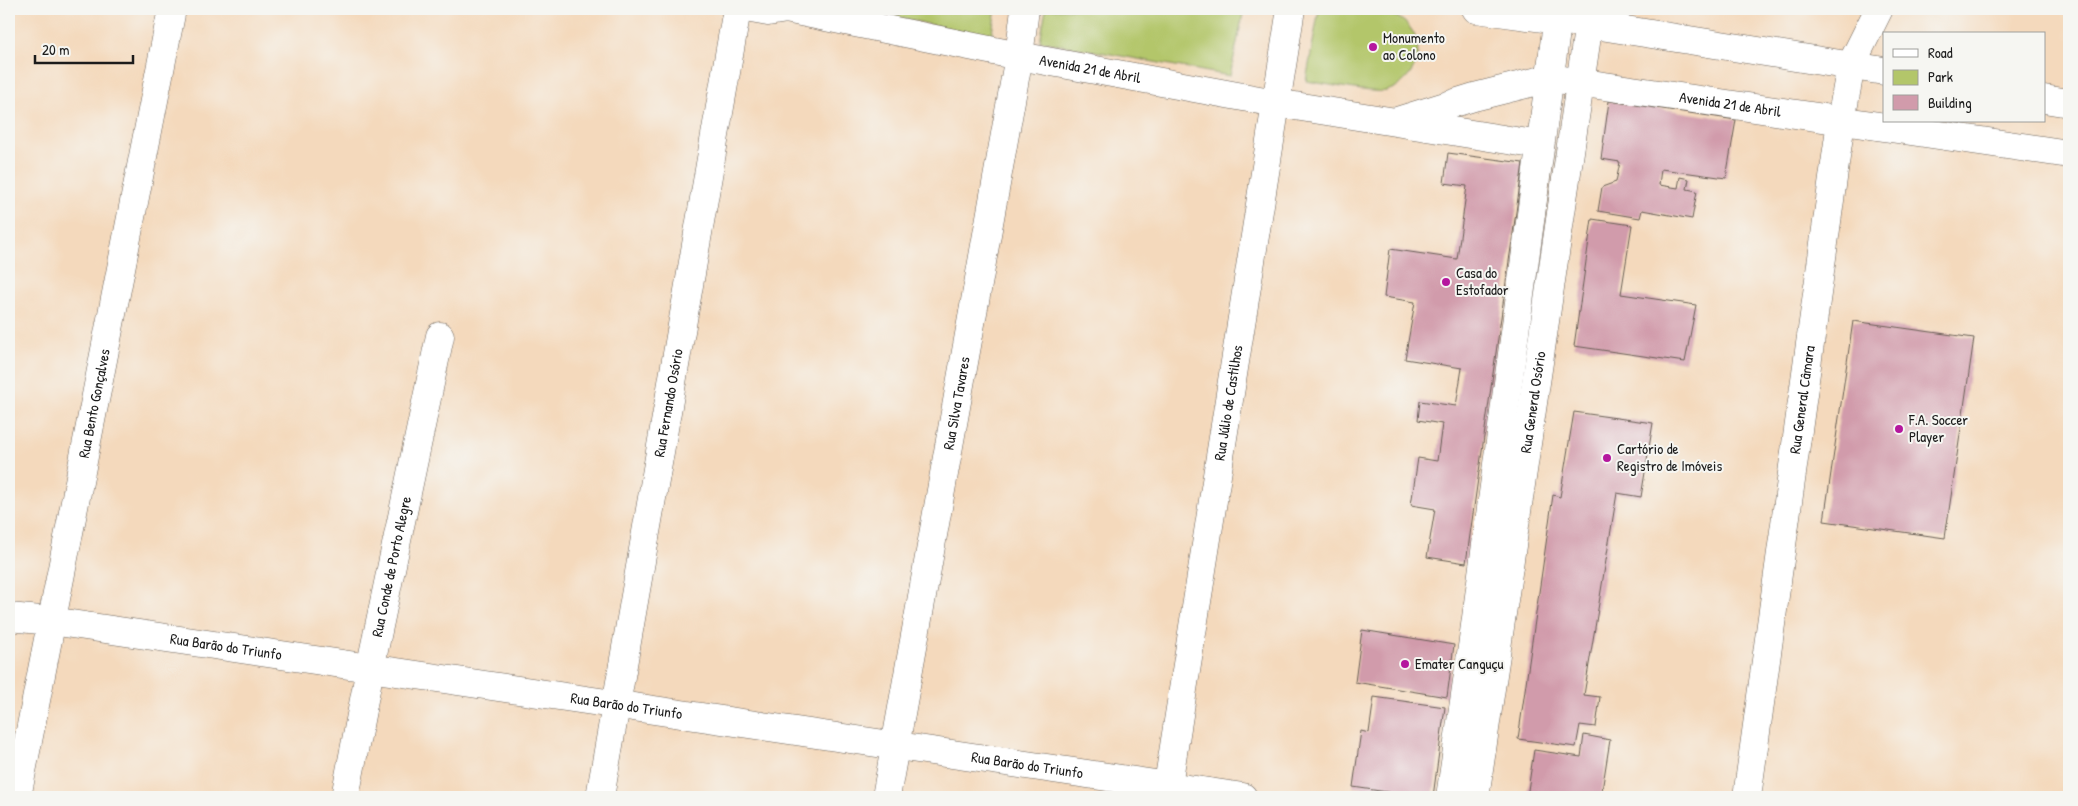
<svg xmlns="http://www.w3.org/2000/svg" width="2078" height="806" font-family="'Patrick Hand',sans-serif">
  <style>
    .green { fill: #b3c66a; stroke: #687143 }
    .building { fill: #d19bab }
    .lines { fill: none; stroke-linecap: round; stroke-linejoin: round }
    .street-casing { stroke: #685e54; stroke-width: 29 }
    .secondary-casing { stroke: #685e54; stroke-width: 29 }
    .street { stroke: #fff; stroke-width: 28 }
    .secondary { stroke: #fff; stroke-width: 28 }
    .poi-dot { fill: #b5179e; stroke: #f6f6f2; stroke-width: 2 }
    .labels { text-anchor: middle; stroke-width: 4; stroke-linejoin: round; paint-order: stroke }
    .poi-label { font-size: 15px; fill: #1c1c1c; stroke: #f6f6f2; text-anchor: start }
    .street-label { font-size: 15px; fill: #1c1c1c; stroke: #f6f6f2 }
  </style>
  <rect width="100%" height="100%" fill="#f6f6f2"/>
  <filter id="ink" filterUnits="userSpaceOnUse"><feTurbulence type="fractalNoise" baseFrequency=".02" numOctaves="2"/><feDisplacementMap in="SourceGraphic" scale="10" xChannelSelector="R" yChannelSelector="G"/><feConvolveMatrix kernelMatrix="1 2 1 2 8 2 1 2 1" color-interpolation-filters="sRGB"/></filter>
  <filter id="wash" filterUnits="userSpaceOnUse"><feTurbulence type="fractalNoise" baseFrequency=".0096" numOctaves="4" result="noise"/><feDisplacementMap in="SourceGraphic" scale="20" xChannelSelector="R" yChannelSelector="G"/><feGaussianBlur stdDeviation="1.12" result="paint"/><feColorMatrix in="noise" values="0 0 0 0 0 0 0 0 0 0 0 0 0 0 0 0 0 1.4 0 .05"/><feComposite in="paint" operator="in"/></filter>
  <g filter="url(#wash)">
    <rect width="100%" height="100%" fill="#f4d9bc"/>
    <g class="green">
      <path d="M860,9H996L991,38Z"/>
      <path d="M1046,9H1244L1230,76L1040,41Z"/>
      <path d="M1319,9C1332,9 1390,12 1399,18C1431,38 1419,82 1386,91C1376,94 1320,83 1306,81Z"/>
    </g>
    <g id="blocks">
      <g class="building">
        <path d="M1609,101L1736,120L1726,178L1661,169L1659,185L1678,188L1680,177L1689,179L1687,189L1697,191L1692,219L1642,210L1640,218L1598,211L1602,187L1616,182L1620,162L1601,159Z"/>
        <path d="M1448,153L1523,163L1466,563L1427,557L1435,509L1411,505L1418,458L1437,461L1442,424L1418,420L1420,401L1456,406L1462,368L1405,359L1415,302L1384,297L1390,249L1457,259L1467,186L1444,183Z"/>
        <path d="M1592,219L1632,225L1621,294L1696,305L1685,362L1574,346Z"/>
        <path d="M1853,321L1974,338L1945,538L1824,521Z"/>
        <path d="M1574,412L1653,423L1641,497L1617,493L1584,695L1600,697L1596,727L1580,725L1576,747L1518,739L1553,495L1560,497Z"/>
        <path d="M1362,630L1454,645L1447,697L1355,682Z"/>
        <path d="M1374,697L1445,707L1433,797H1421L1353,787L1361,731L1369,733Z"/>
        <path d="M1584,735L1610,740L1601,797H1527L1534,750L1581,757Z"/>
      </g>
    </g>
  </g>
  <g filter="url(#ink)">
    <use href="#blocks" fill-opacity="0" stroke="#685e54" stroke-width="1"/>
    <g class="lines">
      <g class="street-casing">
        <g id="street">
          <path id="s1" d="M9,617L51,621L1243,797"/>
          <path id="s2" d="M17,797L172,9"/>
          <path id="s3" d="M345,797L370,669L440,336"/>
          <path id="s4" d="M600,797L737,9"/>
          <path id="s5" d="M1747,797L1841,121L1851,65L1879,9"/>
        </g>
      </g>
      <g class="secondary-casing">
        <g id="secondary">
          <path d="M751,9L768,12L787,9"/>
          <path id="s6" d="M786,9L1019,56L1276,103L1540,145"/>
          <path d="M1476,9L1588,24L1884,71"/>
          <path d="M2044,99L2069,103"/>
          <path id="s7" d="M1400,120L1474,97L1550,78L2069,154"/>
          <path id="s8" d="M886,797L1019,56L1025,9"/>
          <path id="s9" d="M1166,797L1291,9"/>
          <path d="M1450,797L1473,640L1559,9"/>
          <path id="s10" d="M1475,797L1591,9"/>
        </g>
      </g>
      <use href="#street" class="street"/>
      <use href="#secondary" class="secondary"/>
    </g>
  </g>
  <g class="poi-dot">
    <circle cx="1373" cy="47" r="5"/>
    <circle cx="1446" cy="282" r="5"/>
    <circle cx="1899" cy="429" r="5"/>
    <circle cx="1607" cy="458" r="5"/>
    <circle cx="1405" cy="664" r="5"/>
  </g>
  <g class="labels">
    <g class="poi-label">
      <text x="1383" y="43">Monumento<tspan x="1383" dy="17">ao Colono</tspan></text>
      <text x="1456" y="278">Casa do<tspan x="1456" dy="17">Estofador</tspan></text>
      <text x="1909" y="425">F.A. Soccer<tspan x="1909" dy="17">Player</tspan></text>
      <text x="1617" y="454">Cartório de<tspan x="1617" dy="17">Registro de Imóveis</tspan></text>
      <text x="1415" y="669">Emater Canguçu</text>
    </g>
    <g class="street-label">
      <text dy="5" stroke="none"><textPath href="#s6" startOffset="310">Avenida 21 de Abril</textPath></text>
      <text dy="5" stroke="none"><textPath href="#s7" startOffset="338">Avenida 21 de Abril</textPath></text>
      <text dy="5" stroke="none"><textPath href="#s5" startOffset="401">Rua General Câmara</textPath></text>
      <text dy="5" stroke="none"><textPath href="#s2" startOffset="401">Rua Bento Gonçalves</textPath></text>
      <text dy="5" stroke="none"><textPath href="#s4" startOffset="400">Rua Fernando Osório</textPath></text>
      <text dy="5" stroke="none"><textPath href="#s8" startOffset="400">Rua Silva Tavares</textPath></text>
      <text dy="5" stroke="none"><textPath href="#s9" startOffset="399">Rua Júlio de Castilhos</textPath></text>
      <text dy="5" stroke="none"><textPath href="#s10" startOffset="399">Rua General Osório</textPath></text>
      <text dy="5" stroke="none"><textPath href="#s3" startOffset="235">Rua Conde de Porto Alegre</textPath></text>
      <text dy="5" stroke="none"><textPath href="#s1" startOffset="219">Rua Barão do Triunfo</textPath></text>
      <text dy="5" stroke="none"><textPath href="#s1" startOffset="624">Rua Barão do Triunfo</textPath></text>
      <text dy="5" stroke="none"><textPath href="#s1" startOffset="1029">Rua Barão do Triunfo</textPath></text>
    </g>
  </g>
  <rect width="2078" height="806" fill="none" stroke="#f6f6f2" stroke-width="30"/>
  <rect x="1883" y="32" width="162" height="90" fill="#f6f6f2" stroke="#9f9f9c"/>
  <rect x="1893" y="49" width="25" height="8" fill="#ffffff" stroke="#9f9f9c"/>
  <text x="1928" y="58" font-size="15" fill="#1c1c1c">Road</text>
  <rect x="1893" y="70" width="25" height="15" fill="#b3c66a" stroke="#9f9f9c"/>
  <text x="1928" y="82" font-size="15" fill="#1c1c1c">Park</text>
  <rect x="1893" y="95" width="25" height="15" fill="#d19bab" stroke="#9f9f9c"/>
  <text x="1928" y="108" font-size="15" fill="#1c1c1c">Building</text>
  <path d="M35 55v8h98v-8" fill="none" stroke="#1c1c1c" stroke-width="2.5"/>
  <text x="42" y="55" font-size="15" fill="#1c1c1c" stroke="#f6f6f2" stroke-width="4" paint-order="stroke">20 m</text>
</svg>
